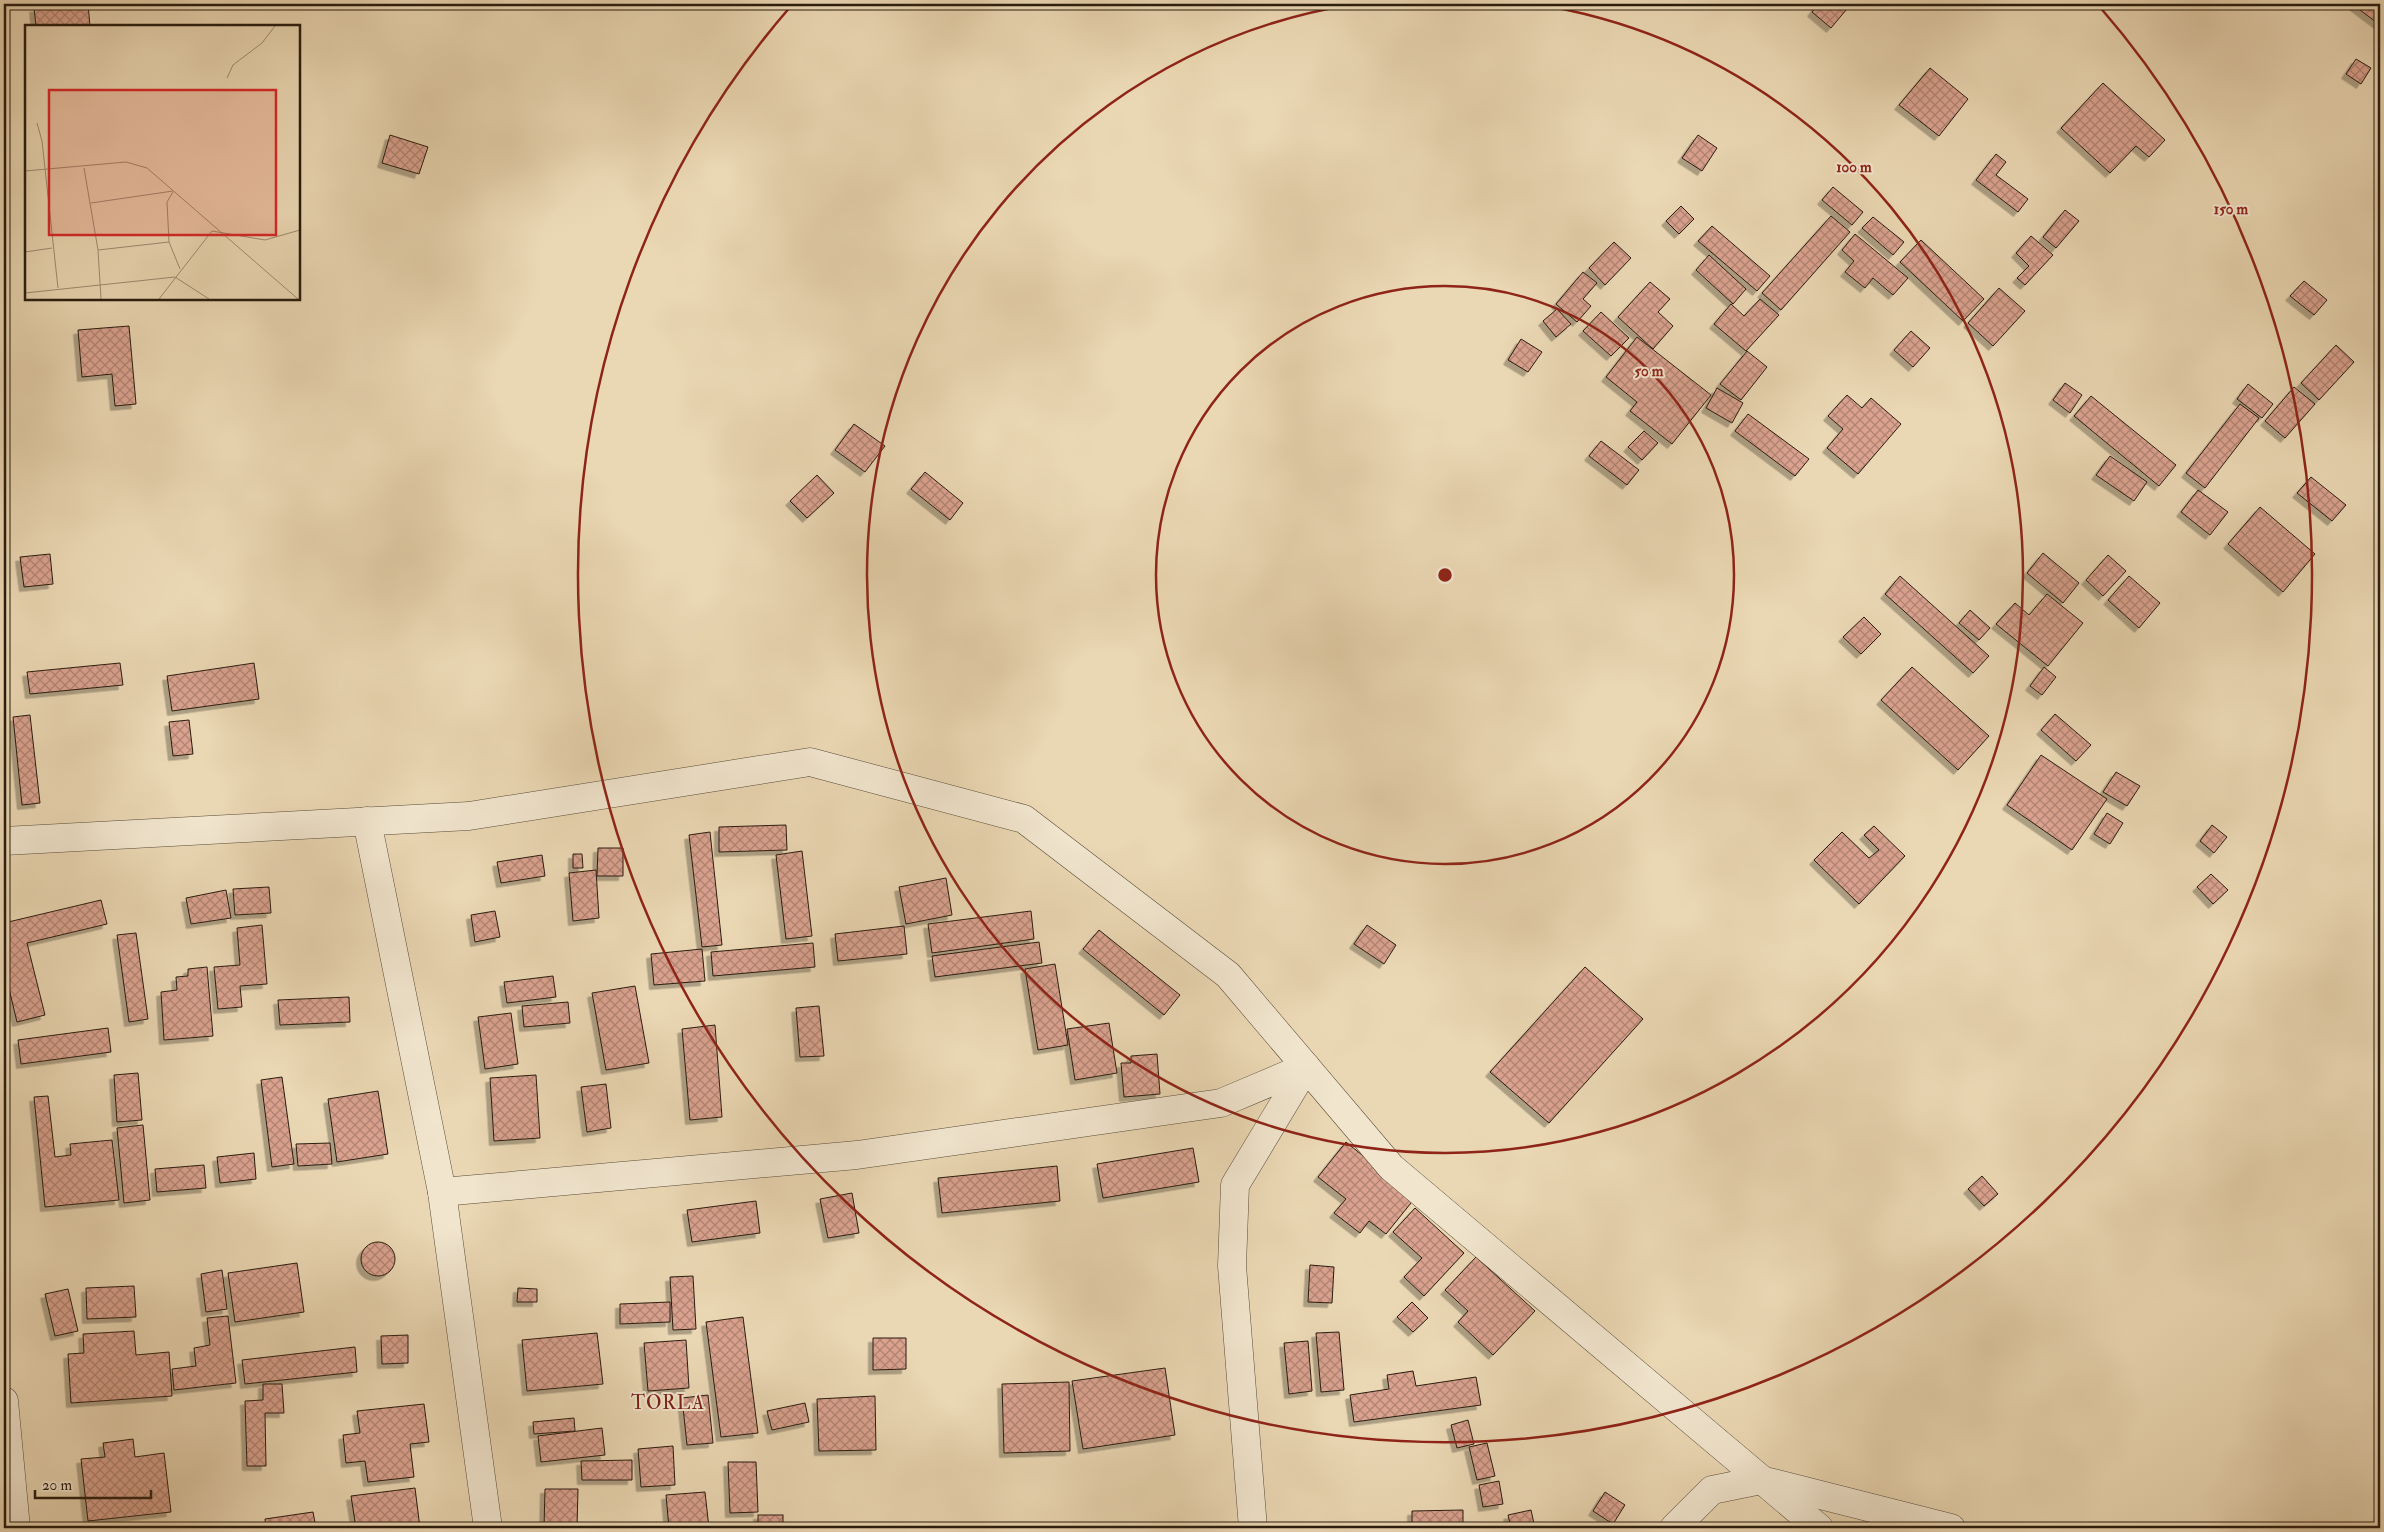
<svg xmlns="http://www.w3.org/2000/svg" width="2384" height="1532" font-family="'IM FELL Double Pica',serif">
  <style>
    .building { fill: url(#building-cross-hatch); stroke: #291c0f; filter: url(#shadow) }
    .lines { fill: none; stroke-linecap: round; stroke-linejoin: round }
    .minor-casing { stroke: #594b38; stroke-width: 29 }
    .tertiary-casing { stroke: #594b38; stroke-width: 29 }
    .minor { stroke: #f1e5ce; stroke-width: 28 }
    .tertiary { stroke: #f1e5ce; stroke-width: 28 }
    .ring { fill: none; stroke: #8f2418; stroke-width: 2.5 }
    .labels { text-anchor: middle; stroke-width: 4; stroke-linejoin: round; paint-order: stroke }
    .quarter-label { font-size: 19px; letter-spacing: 1px; fill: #7a1f14; stroke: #f1e5ce }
    .inset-road { fill: none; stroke: #9d8c71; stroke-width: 1 }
    .view { fill: #d62828; fill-opacity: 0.15; stroke: #d62828; stroke-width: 2.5 }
    .inset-edge { fill: none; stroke: #291c0f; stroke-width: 2.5 }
    .centre { fill: #8f2418; stroke: #f1e5ce; stroke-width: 2.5 }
    .ring-label { font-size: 15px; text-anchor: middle; font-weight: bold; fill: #8f2418; stroke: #f1e5ce; stroke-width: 4; stroke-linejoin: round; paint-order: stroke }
  </style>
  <defs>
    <pattern id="building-cross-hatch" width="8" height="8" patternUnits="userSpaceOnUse" patternTransform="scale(1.25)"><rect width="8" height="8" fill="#daa28f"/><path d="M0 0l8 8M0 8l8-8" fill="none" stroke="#b18373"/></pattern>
    <filter id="shadow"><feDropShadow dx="-4.5" dy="4.5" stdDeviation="0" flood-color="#0004"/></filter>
  </defs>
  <rect width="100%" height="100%" fill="#ead7b3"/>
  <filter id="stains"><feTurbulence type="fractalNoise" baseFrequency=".004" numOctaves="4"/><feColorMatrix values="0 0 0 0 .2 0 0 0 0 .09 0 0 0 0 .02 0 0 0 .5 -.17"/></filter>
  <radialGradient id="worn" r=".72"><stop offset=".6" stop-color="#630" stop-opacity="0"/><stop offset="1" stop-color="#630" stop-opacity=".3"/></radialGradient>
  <g class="building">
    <path d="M71,4H88L90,26H36L34,8Z"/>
    <path d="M1818,4H1851L1831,28L1812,12Z"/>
    <path d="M2352,4H2380V25Z"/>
    <path d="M2356,59L2371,68L2361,84L2346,74Z"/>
    <path d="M1930,68L1968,99L1939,136L1899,105Z"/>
    <path d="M2103,83L2165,140L2149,157L2136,146L2110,173L2061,128Z"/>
    <path d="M390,135L428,147L419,174L382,163Z"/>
    <path d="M1698,135L1717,148L1702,171L1682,158Z"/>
    <path d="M1996,154L2006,162L1996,175L2028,199L2018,212L1976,180Z"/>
    <path d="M1833,187L1863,212L1852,225L1822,200Z"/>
    <path d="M1681,206L1694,219L1679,234L1666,221Z"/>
    <path d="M2065,210L2079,221L2056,248L2043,237Z"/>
    <path d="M1831,216L1850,232L1781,310L1762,293Z"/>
    <path d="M1873,217L1904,242L1893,255L1862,228Z"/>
    <path d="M1712,226L1770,276L1757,291L1698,241Z"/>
    <path d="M1855,234L1908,278L1893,295L1873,278L1865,288L1845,272L1854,261L1842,250Z"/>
    <path d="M2031,236L2053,255L2025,285L2017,278L2029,266L2016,253Z"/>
    <path d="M1921,240L1984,299L1963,321L1900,262Z"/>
    <path d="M1614,242L1631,258L1605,285L1589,268Z"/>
    <path d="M1709,255L1746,289L1733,304L1696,270Z"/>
    <path d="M1583,272L1597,283L1583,299L1591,306L1577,322L1556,304Z"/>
    <path d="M2304,281L2327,300L2314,315L2290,296Z"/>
    <path d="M1650,282L1670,299L1658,312L1673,326L1653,349L1618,317Z"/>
    <path d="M1999,288L2025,311L1993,346L1968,323Z"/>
    <path d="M1760,299L1779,315L1746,351L1714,324L1731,304L1744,316Z"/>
    <path d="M1557,309L1571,324L1556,337L1543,321Z"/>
    <path d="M1601,312L1629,338L1611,356L1583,331Z"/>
    <path d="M129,326L136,404L115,406L112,374L82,377L78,330Z"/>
    <path d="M1911,331L1930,348L1913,367L1894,350Z"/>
    <path d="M1637,337L1711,395L1672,444L1630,411L1637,402L1606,377Z"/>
    <path d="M1521,339L1542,352L1528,372L1508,360Z"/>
    <path d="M2336,345L2354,362L2319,400L2301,383Z"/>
    <path d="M1747,351L1767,367L1741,400L1720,384Z"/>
    <path d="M2065,383L2082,395L2070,413L2053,400Z"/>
    <path d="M2248,384L2273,404L2262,418L2237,399Z"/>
    <path d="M2294,387L2315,404L2285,438L2265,421Z"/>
    <path d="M1717,388L1743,403L1732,423L1706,408Z"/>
    <path d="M1847,395L1862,408L1871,398L1901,424L1858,474L1827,448L1843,429L1828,416Z"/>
    <path d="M2091,396L2176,465L2159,486L2074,416Z"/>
    <path d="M2240,404L2259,418L2205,488L2186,473Z"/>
    <path d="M1748,414L1809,459L1795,476L1735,431Z"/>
    <path d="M854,424L885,446L865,472L835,450Z"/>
    <path d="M1644,431L1658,443L1642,460L1628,447Z"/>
    <path d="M1601,441L1639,470L1627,485L1589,456Z"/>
    <path d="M2110,456L2147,482L2134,501L2096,475Z"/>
    <path d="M925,472L963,503L950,520L911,489Z"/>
    <path d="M817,475L834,493L807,518L790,501Z"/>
    <path d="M2311,477L2346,505L2332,521L2297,493Z"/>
    <path d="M2198,490L2228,512L2210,535L2181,512Z"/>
    <path d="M2260,507L2315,554L2283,592L2228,544Z"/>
    <path d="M2043,553L2079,583L2063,603L2027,573Z"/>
    <path d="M50,554L53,584L24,587L20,557Z"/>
    <path d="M2108,555L2126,571L2103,596L2086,580Z"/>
    <path d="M1900,576L1989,656L1973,673L1885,594Z"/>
    <path d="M2129,576L2160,603L2139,628L2108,600Z"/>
    <path d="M2047,594L2083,623L2048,666L1996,624L2015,603L2029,615Z"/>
    <path d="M1970,610L1990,628L1979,640L1959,623Z"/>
    <path d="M1864,617L1881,634L1861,654L1843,637Z"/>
    <path d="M120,663L123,685L30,694L27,672Z"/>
    <path d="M254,663L259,699L172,711L167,676Z"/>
    <path d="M1912,667L1989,736L1958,770L1881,700Z"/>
    <path d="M2044,667L2056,677L2042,695L2030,686Z"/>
    <path d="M2055,714L2091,745L2076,761L2041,730Z"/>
    <path d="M30,715L40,803L22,805L13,717Z"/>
    <path d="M189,720L193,754L173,756L169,722Z"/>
    <path d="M2041,755L2107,799L2072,850L2007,805Z"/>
    <path d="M2116,772L2140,786L2127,806L2103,792Z"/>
    <path d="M2107,813L2123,823L2110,844L2094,834Z"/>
    <path d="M786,825L787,850L719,852V827Z"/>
    <path d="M2212,825L2227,837L2214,853L2200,841Z"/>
    <path d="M1874,826L1905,856L1859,904L1814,860L1842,832L1869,858L1879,850L1864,835Z"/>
    <path d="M710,832L722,945L702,947L689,835Z"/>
    <path d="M598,848H623V876H597Z"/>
    <path d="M802,851L812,936L786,939L776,855Z"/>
    <path d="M573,854H582L583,868H573Z"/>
    <path d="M542,855L545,876L501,883L497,862Z"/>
    <path d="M596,870L599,918L573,921L569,873Z"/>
    <path d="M2211,874L2228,890L2213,904L2197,887Z"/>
    <path d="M946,878L952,915L906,924L899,887Z"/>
    <path d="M269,887L271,913L235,915L233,889Z"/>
    <path d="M226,890L231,918L191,924L186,898Z"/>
    <path d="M101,900L107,924L27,943L45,1015L17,1022L4,968V923Z"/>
    <path d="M495,911L500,937L475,942L471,915Z"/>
    <path d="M1031,911L1034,939L932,953L928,924Z"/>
    <path d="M262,925L267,984L240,986L242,1007L218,1009L214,967L240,965L237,928Z"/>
    <path d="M1367,925L1396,945L1384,964L1354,944Z"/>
    <path d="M904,926L907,954L838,961L835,934Z"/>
    <path d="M1099,930L1180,995L1164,1015L1083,949Z"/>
    <path d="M136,933L148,1019L129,1022L117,935Z"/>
    <path d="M1039,942L1042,963L935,977L932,956Z"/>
    <path d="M813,943L815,967L713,976L711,952Z"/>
    <path d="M702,949L705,981L654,985L651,954Z"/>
    <path d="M1055,964L1068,1045L1038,1050L1025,969Z"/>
    <path d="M207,967L213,1036L164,1040L161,992L177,990L176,977L188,976V969Z"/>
    <path d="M1585,967L1643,1019L1549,1123L1490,1072Z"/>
    <path d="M553,976L556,997L507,1003L504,982Z"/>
    <path d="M635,986L649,1063L606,1070L592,993Z"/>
    <path d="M349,997L350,1022L280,1025L278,1000Z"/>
    <path d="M568,1002L570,1023L524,1027L522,1006Z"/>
    <path d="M819,1006L824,1056L800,1057L796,1008Z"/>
    <path d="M511,1013L518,1064L485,1069L478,1017Z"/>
    <path d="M1109,1023L1117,1073L1075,1080L1067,1029Z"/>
    <path d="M715,1025L722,1117L690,1120L682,1029Z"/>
    <path d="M108,1028L111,1052L21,1064L18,1040Z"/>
    <path d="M1157,1054L1160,1094L1124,1097L1121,1063H1131V1056Z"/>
    <path d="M138,1073L142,1120L117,1122L114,1075Z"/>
    <path d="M536,1075L540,1138L494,1141L490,1078Z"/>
    <path d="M282,1077L294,1164L272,1167L261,1080Z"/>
    <path d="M606,1084L611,1128L587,1132L581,1087Z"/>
    <path d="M378,1091L388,1154L337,1162L328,1099Z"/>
    <path d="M48,1096L55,1157L71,1155L70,1144L112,1140L119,1200L45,1207L34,1097Z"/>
    <path d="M143,1125L150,1200L124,1203L117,1128Z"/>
    <path d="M1346,1142L1415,1198L1386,1234L1369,1221L1360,1233L1334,1213L1346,1199L1318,1177Z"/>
    <path d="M330,1143L332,1164L298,1166L296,1144Z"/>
    <path d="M1193,1148L1199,1182L1103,1198L1097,1164Z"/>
    <path d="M254,1153L256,1179L220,1183L217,1157Z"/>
    <path d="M204,1165L206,1188L157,1192L155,1169Z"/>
    <path d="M1057,1166L1060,1201L942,1213L938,1178Z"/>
    <path d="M1982,1176L1998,1194L1984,1206L1968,1189Z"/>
    <path d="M852,1193L859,1233L828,1238L820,1199Z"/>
    <path d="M756,1201L760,1233L692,1242L687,1210Z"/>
    <path d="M1415,1208L1464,1253L1424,1296L1404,1277L1422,1258L1393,1232Z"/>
    <circle cx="378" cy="1259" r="17"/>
    <path d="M1476,1257L1535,1311L1493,1355L1458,1322L1468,1311L1445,1290Z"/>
    <path d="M297,1263L304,1312L235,1322L228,1273Z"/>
    <path d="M1310,1265L1334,1267L1332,1303L1308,1302Z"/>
    <path d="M222,1270L227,1309L206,1312L201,1274Z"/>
    <path d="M693,1276L696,1329L673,1330L670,1277Z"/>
    <path d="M134,1286L136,1317L87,1319L86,1288Z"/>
    <path d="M518,1288L537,1289V1302H517Z"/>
    <path d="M68,1289L78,1331L55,1336L45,1294Z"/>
    <path d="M670,1302V1322L620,1324V1304Z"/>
    <path d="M1412,1302L1428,1318L1413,1332L1397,1317Z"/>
    <path d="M228,1316L236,1383L174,1390L172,1369L196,1366L194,1348L210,1345L207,1318Z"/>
    <path d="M743,1317L758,1433L721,1437L706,1322Z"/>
    <path d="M134,1331L136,1355L169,1352L172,1396L71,1403L68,1354L84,1353L83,1334Z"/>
    <path d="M1339,1332L1344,1390L1321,1392L1316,1333Z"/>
    <path d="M597,1333L603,1384L527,1391L522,1340Z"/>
    <path d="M408,1335V1363L382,1364L381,1336Z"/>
    <path d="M873,1338H906V1369L873,1370Z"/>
    <path d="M686,1340L689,1388L648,1391L644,1343Z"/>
    <path d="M1308,1341L1312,1391L1289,1394L1284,1343Z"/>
    <path d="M355,1347L357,1372L245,1384L242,1360Z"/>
    <path d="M1165,1368L1175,1435L1083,1449L1072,1381Z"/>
    <path d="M1413,1371L1416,1386L1476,1377L1481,1405L1354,1422L1350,1395L1389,1389L1387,1375Z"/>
    <path d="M1069,1382L1070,1451L1004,1453L1002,1384Z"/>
    <path d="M263,1384H282L284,1413H265L266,1466H247L245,1401L263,1400Z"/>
    <path d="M708,1395L713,1443L687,1445L682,1398Z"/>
    <path d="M875,1396L876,1450L819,1451L817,1399Z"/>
    <path d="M805,1403L809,1422L772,1430L767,1411Z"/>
    <path d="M424,1404L429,1442L410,1444L414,1477L368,1482L365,1461L346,1463L343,1435L360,1433L357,1411Z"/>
    <path d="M574,1418L575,1431L534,1434L533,1422Z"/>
    <path d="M1468,1420L1474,1444L1457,1448L1451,1425Z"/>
    <path d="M602,1428L605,1455L541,1462L538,1436Z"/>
    <path d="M133,1439L135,1457L164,1453L171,1512L88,1521L81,1459L105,1457L103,1443Z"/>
    <path d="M1487,1443L1495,1476L1477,1480L1469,1447Z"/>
    <path d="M673,1446L675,1485L641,1487L638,1449Z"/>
    <path d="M632,1460V1480H582L581,1461Z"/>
    <path d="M728,1462H756L758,1512L730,1513Z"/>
    <path d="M1499,1481L1503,1504L1483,1507L1479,1485Z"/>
    <path d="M415,1488L420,1528H356L351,1496Z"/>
    <path d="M545,1489H578L577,1528H544Z"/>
    <path d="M705,1492L709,1528H669L666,1495Z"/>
    <path d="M1605,1492L1625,1505L1613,1524L1593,1511Z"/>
    <path d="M1463,1510V1528H1412V1511Z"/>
    <path d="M1531,1510L1535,1528H1511L1508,1515Z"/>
    <path d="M313,1512L316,1528H266L265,1519Z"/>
    <rect x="758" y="1515" width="25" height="13"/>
  </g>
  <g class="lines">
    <g class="minor-casing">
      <g id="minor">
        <path d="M367,821L442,1192L488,1528"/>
        <path d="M4,841L469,816L810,762L1024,819L1228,975L1391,1167L1819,1528"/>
        <path d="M442,1192L857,1155L1221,1103L1306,1067"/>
        <path d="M4,1401L16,1528"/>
        <path d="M1253,1528L1232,1266L1235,1185L1306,1067"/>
        <path d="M1674,1528L1712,1490L1761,1480"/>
      </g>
    </g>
    <g class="tertiary-casing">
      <path id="tertiary" d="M1761,1480L1951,1528"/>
    </g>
    <use href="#minor" class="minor"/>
    <use href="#tertiary" class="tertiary"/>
  </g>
  <g class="ring">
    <circle cx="1445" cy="575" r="289"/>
    <path d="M1535 4A578 578 0 1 1 1355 4"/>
    <path d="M2099 6A867 867 0 1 1 791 6"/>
  </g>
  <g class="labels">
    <g class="quarter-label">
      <text x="668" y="1409">TORLA</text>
    </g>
  </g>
  <g transform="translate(25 25)">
    <rect width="275" height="275" fill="#ead7b3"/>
    <path class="inset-road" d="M202,53L208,40L237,18L250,1M12,98L17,116L33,263M59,143L73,225L76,274M0,146L101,137L122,143L273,274M148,167L142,177L144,217L155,244M66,178L148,166M73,225L144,217M0,227L27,223M0,268L150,252L184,274M134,274L187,206L240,215L275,205"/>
    <path class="view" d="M24,65H251V210H24Z"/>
    <rect width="275" height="275" class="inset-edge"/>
  </g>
  <circle cx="1445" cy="575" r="8" class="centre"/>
  <g class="ring-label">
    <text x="1854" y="172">100 m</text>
    <text x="2231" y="214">150 m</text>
    <text x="1649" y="376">50 m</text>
  </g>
  <rect width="2384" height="1532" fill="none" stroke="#ead7b3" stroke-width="20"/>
  <rect x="5" y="5" width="2374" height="1522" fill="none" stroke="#291c0f" stroke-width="2.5"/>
  <rect x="10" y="10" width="2364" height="1512" fill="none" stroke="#291c0f"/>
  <path d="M35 1490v8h116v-8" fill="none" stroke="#291c0f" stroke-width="2.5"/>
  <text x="42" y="1490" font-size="15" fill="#291c0f" stroke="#f1e5ce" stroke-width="4" paint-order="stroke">20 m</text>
  <rect width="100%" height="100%" filter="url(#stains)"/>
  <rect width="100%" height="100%" fill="url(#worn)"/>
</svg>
